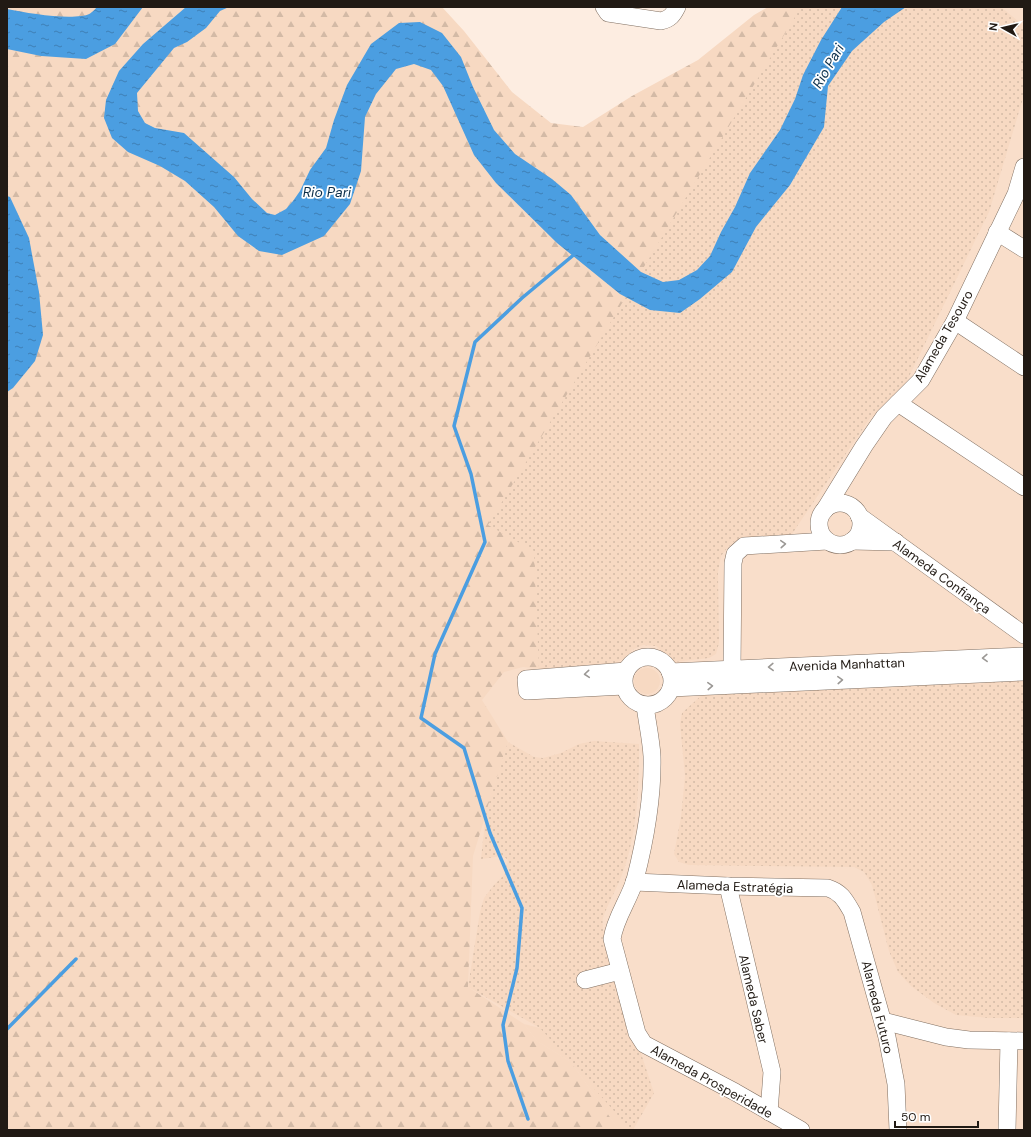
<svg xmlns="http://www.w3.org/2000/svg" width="1031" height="1137" font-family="'DM Sans',sans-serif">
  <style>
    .built { fill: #f9deca }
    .grass { fill: #f7d9c2 }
    .forest { fill: url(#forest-firs) }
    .park { fill: url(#park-dots) }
    .water { fill: url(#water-ripples) }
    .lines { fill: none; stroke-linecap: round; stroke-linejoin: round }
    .stream { stroke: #4b9ee1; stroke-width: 3.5 }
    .minor-casing { stroke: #806f61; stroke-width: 18 }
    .minor { stroke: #fff; stroke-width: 17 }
    .oneway { stroke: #9b9895 }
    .labels { text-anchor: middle; stroke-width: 3.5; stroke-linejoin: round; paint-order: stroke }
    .street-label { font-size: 13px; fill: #211a14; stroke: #fff }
    .water-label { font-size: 14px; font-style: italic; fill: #0c2f4a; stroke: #fff }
  </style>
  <defs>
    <pattern id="forest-firs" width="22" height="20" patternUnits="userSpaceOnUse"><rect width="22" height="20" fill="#f7d9c2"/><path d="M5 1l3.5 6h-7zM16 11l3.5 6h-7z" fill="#d3baa6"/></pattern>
    <pattern id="park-dots" width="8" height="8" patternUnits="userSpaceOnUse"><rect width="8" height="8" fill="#f7d9c2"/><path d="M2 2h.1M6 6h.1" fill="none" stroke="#d3baa6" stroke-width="1.8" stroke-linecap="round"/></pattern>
    <pattern id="water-ripples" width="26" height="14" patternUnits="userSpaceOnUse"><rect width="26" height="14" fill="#4b9ee1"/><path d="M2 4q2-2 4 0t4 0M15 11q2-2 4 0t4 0" fill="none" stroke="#3e80b5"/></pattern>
  </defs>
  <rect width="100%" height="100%" fill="#fdede1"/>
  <path class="built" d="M800,7H1024V1130H535L469,1085L402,773Z"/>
  <g class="grass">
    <circle cx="647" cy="681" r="13"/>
    <path d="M524,1024L540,1028L588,1066L632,1130H619L571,1062L537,1041Z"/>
  </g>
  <path class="forest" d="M7,7H442L464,31L512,92L551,123L583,127L632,96L698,60L754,15L768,7H995L568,612L539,669L523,667L504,672L482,700L508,742L473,856L468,987L524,1024L537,1041L571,1062L619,1130H7Z"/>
  <g class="park">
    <path d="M801,7H1001L1024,26V95L989,212L902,391L870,418L790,537L735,541L728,547L721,556L718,572L719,643L716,654L709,658L674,662L656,646L643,645L632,650L626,658L615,663L539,669L534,551L488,525Z"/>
    <path d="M1024,681V1018H989L956,1015L934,1003L911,986L898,972L889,951L872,885L864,872L854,867L689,865L679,862L674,854L681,817L685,776L680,724L682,713L704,693Z"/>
    <path d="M594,741L639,744C639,784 638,824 626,863C621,882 609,900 603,918C602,921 603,926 603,930L627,1027L635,1035L654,1093L633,1130H631L540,1028L468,987L480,912L484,898L494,885L504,875L508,860L503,856L481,859L486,812L508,742L534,757L543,758L561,753L579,744Z"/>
  </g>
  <g class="water">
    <path d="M97,7H143L115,44L86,59L41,56L7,49V9C27,13 62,19 81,16C88,16 93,12 97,7Z"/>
    <path d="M186,7H229L220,11L206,28L187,42L174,48L137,93L138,111L145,123L155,128L184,133L234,177L252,199L267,213L275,215L286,209L293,201L300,191L310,170L326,148L334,120L347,85L371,44L399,23L420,22L442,33L461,57L473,87L494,130L515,154L552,179L571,195L600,235L641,272L663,282L679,280L697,270L710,256L721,232L735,207L750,173L780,130L795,99L803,75L821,40L842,7H906L884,22L852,51L828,86L824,127L790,185L756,227L732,272L700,299L680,313L650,310L620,294L557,243L496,183L474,155L443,86L431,70L414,64L396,69L376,94L365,117L361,171L350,204L324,236L282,255L259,251L238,236L214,207L185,181L160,166L128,152L112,138L104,118L106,100L119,71L143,44Z"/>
    <path d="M7,196L10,197L29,238L39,292L43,335L35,361L13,388L7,392Z"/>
  </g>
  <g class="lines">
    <g class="stream">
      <path d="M7,1029L76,959"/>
      <path d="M528,1119L508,1061L503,1025L517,968L522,908L490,833L464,748L421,718L435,654L485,542L471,474L454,426L475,342L522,298L576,253"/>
    </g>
    <g class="minor-casing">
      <g id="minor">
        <path d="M604,7L608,13L661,21C670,19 673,15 677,7"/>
        <path d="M997,232L1024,249"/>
        <path d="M955,321L1024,367"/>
        <path d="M898,403L1024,487"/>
        <circle cx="840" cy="524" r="21"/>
        <path d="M824,511L864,446L884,417L921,380L955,321L1016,194L1024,167"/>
        <path d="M859,516L1024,635"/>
        <path d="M852,541L896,542"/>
        <circle cx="648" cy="681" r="24"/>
        <path d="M732,669L733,563L735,554L744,546L827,541"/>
        <path d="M670,672L1024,656"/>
        <path d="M624,686L527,691L526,679L626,671"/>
        <path d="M671,688L1024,672"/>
        <path d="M645,705C647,722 651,739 652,756C653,796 645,841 635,880C629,900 615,918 612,939L637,1033L644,1044L735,1092L801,1130"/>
        <path d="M634,882L728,886L828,888C841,892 845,900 852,912L887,1037L896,1084L898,1130"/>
        <path d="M728,886L772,1072L769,1112"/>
        <path d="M585,980L620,971"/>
        <path d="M883,1021L946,1037L969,1040L1024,1041"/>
        <path d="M1007,1130L1009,1041"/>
      </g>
    </g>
    <use href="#minor" class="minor"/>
  </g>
  <defs><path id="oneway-chevron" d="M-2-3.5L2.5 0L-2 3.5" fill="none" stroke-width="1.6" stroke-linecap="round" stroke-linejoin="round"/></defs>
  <g class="oneway">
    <use href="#oneway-chevron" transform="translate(783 544) rotate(-4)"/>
    <use href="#oneway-chevron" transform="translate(985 658) rotate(178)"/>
    <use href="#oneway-chevron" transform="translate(771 667) rotate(178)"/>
    <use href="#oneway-chevron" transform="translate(587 674) rotate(175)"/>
    <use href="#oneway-chevron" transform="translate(840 680) rotate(-3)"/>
    <use href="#oneway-chevron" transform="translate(710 686) rotate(-3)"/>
  </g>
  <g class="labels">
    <g class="street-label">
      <text transform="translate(943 336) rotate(-60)" y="5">Alameda Tesouro</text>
      <text transform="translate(942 576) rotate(36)" y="5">Alameda Confiança</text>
      <text transform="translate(847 664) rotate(-2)" y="5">Avenida Manhattan</text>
      <text transform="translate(735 886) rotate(2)" y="5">Alameda Estratégia</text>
      <text transform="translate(754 999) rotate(77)" y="5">Alameda Saber</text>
      <text transform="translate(878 1007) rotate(76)" y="5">Alameda Futuro</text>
      <text transform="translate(712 1081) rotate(29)" y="5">Alameda Prosperidade</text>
    </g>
    <g class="water-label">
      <text transform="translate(828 66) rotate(-60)" y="5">Rio Pari</text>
      <text x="327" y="197">Rio Pari</text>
    </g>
  </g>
  <rect width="1031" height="1137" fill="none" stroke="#211a14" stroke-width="16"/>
  <g transform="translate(1003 28) rotate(278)" stroke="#ffffff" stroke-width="3" paint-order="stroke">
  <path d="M0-3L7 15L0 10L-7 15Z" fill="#211a14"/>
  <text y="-6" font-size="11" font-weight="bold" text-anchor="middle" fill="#211a14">N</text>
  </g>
  <path d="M895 1121v6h83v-6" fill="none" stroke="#211a14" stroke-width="2"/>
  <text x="901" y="1121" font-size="12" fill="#211a14" stroke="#ffffff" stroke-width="3" paint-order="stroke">50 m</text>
</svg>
